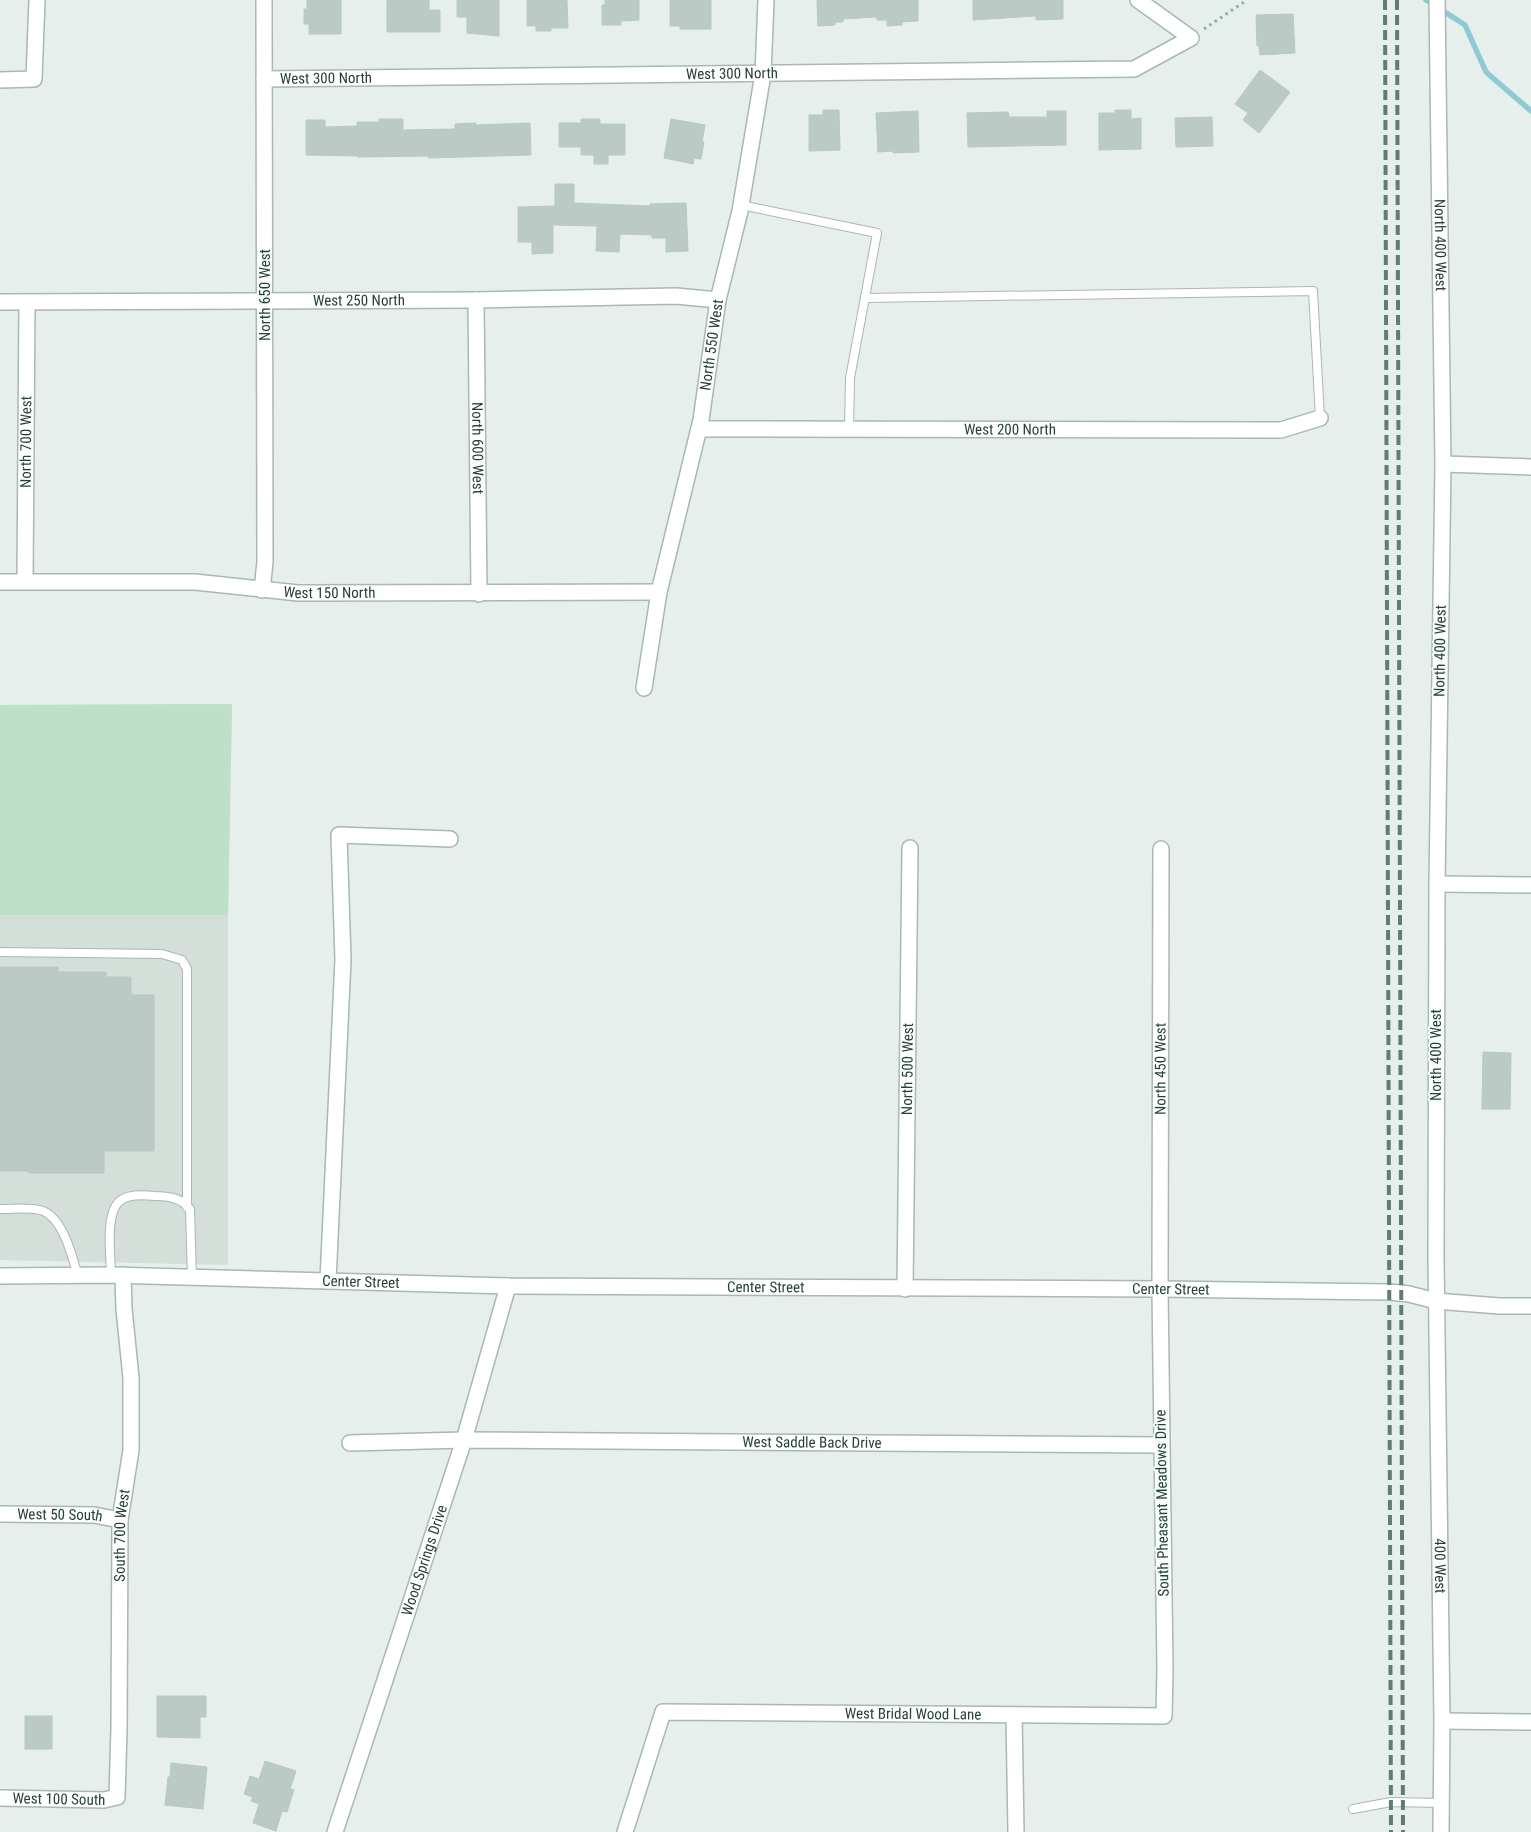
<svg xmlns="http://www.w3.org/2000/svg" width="1531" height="1832" font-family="'Roboto Condensed',sans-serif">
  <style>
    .built { fill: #d4dfda }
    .green { fill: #bfe0c8 }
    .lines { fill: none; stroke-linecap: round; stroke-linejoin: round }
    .stream { stroke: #8ec9d4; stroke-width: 5.5 }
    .building { fill: #bbcac4; stroke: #b8c9c2 }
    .service-casing { stroke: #a8b8b2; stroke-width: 10 }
    .minor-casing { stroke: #a8b8b2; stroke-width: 18 }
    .tertiary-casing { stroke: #a8b8b2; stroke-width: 18 }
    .path { stroke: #86b3a5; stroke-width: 3; stroke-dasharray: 2.5 4; stroke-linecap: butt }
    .service { stroke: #fff; stroke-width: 8 }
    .minor { stroke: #fff; stroke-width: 15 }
    .tertiary { stroke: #fff; stroke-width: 15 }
    .rail { stroke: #5f7d75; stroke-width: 4; stroke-dasharray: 10 5; stroke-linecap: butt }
    .labels { text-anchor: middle; stroke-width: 4; stroke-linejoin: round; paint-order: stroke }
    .street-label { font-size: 15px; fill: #24423a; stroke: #f7fbf9 }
  </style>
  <rect width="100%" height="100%" fill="#e6efeb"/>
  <path class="built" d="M232,704L228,915V1265L0,1260V705Z"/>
  <path class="green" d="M232,704L228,915H0V705Z"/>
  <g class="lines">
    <path class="stream" d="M1426,0L1465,25L1486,72L1531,111"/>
  </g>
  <g class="building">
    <path d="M307,0H341V34H309V24H304V9H307Z"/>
    <path d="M387,0H429V10H440V32H387Z"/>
    <path d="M457,0H499V36L467,33V17H457Z"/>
    <path d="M527,0H567L568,28H551V31H536V26H527Z"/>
    <path d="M605,0H639V20L621,21V25H602V5H605Z"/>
    <path d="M670,0H711V29H680V26H670Z"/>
    <path d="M817,0H918V21L902,22V25L887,26V20H877V17L843,19V22H835V25L818,26Z"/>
    <path d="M973,0H1063V19L1036,20V16L973,20Z"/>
    <path d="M1293,14L1295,53L1260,55L1259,46H1257L1256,15Z"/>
    <path d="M1260,70L1290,92L1259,133L1243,120L1248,113L1235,104Z"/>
    <path d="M823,110H839L840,150L809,151V115H823Z"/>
    <path d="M1115,110H1131V119L1141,118V149L1099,150V113H1115Z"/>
    <path d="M918,111L919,152L893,153V151L878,152L876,113Z"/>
    <path d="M1047,111H1066V145L968,147L967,113L1008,112L1009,117H1047Z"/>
    <path d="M1212,117L1213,146L1176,147L1175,118Z"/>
    <path d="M379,119H403V130L455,129V124L476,123V125L530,123L531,155L429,158L428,156L358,157V156L306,155V120H325V127L357,126V122H379Z"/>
    <path d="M581,119H600V124H625V155H608V164H594V155H581V147H559V123H581Z"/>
    <path d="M671,119L705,125L702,142H704L701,159L694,158L693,164L664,158Z"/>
    <path d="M555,184H574V203L650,206V204L686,203L688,251L666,252V238H652V235L620,234L619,252L596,251L597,226L553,225V253L532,254V242H518V207L555,206Z"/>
    <path d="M0,967H58V972H106V977H131V995H154V1151H104V1173H29V1171H0Z"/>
    <path d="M1483,1052L1511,1053L1510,1109H1482Z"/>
    <path d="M157,1696H206V1717H200V1738L157,1737Z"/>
    <rect x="25" y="1716" width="27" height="33"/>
    <path d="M265,1761L296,1771L290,1789L294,1790L287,1812L282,1811L276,1831L253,1823L259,1804L251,1801L253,1797L244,1794L250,1776L259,1779Z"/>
    <path d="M171,1763L207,1767L203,1809L165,1805L168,1777H170Z"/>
  </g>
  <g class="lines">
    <g class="service-casing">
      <g id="service">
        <path d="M741,205L877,233L850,378L849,429"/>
        <path d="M865,298L1313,291L1320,418"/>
        <path d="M0,952L162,954L182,960L187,969V1207"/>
        <path d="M0,1209C13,1209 27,1207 40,1210C63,1216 72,1256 78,1276"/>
        <path d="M111,1275C111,1256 104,1212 121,1200C129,1194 145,1195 155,1196C169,1196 181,1198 190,1209L192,1277"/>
        <path d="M1353,1809L1391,1802L1441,1803"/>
      </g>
    </g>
    <g class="minor-casing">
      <g id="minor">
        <path id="s1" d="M1437,0L1443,464L1437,884L1436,1257L1442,1721L1441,1832"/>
        <path id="s2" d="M264,79L1134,69L1191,38L1138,0"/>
        <path d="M0,80L34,79L37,0"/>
        <path id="s3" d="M476,300L479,594"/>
        <path id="s4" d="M0,302L476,300L676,296L718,300"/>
        <path id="s5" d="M699,429L1281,430L1320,418"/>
        <path d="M1443,464L1531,467"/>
        <path id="s6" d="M25,581L27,303"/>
        <path id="s7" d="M0,582H195L298,593L659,592"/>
        <path d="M262,590L265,562L264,0"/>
        <path id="s8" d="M644,688L659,592L701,420L718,300L740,211L763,74L766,0"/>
        <path d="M1437,884L1531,885"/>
        <path d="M328,1281L343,960L339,835L450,839"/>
        <path id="s9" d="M905,1289L910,848"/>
        <path id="s10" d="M350,1443L464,1440L1161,1445"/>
        <path id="s11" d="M0,1514L94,1515L120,1520"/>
        <path d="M1014,1715L1016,1832"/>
        <path d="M1442,1721L1531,1722"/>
        <path id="s12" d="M0,1798L104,1800L117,1797L119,1729L120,1520L131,1450V1378L124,1309L123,1275"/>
        <path id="s13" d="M335,1832L464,1440L508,1286"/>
        <path id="s14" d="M625,1832L663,1712L1164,1716L1165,1670L1160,1289L1161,849"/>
      </g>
    </g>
    <g class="tertiary-casing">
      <g id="tertiary">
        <path id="s15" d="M0,1276L111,1275L508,1286L1160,1289L1389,1292L1409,1294L1436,1301L1499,1306H1531"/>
      </g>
    </g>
    <path class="path" d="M1204,29L1247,0"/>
    <use href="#service" class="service"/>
    <use href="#minor" class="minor"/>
    <use href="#tertiary" class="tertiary"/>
    <g class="rail">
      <path d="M1385,0L1391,1832"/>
      <path d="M1397,0L1403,1832"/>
    </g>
  </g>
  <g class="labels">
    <g class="street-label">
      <text dy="5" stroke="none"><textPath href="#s2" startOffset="468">West 300 North</textPath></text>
      <text dy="5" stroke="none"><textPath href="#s2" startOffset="62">West 300 North</textPath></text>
      <text dy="5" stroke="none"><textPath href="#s1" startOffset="245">North 400 West</textPath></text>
      <text transform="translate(265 295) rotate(-90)" y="5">North 650 West</text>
      <text dy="5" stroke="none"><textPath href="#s4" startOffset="359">West 250 North</textPath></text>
      <text dy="5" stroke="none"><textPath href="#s8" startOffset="350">North 550 West</textPath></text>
      <text dy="5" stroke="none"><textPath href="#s5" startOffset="311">West 200 North</textPath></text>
      <text dy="5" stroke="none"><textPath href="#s6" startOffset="139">North 700 West</textPath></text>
      <text dy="5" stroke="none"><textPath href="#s3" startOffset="148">North 600 West</textPath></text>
      <text dy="5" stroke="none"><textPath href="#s7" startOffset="330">West 150 North</textPath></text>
      <text transform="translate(1440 651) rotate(-89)" y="5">North 400 West</text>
      <text transform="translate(1436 1055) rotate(-90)" y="5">North 400 West</text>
      <text dy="5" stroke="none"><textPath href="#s9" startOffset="220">North 500 West</textPath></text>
      <text dy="5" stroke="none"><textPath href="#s14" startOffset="1274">North 450 West</textPath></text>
      <text dy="5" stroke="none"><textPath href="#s15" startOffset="361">Center Street</textPath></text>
      <text dy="5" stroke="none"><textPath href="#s15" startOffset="766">Center Street</textPath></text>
      <text dy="5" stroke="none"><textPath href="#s15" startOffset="1171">Center Street</textPath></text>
      <text dy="5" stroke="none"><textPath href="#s10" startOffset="462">West Saddle Back Drive</textPath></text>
      <text transform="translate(1162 1503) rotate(-91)" y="5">South Pheasant Meadows Drive</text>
      <text dy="5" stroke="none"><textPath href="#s11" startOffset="60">West 50 South</textPath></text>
      <text dy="5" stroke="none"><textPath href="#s12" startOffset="379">South 700 West</textPath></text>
      <text dy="5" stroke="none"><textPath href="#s13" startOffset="286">Wood Springs Drive</textPath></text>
      <text dy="5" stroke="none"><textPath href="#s1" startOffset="1566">400 West</textPath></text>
      <text dy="5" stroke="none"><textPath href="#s14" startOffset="376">West Bridal Wood Lane</textPath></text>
      <text dy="5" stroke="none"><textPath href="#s12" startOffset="59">West 100 South</textPath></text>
    </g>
  </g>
</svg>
